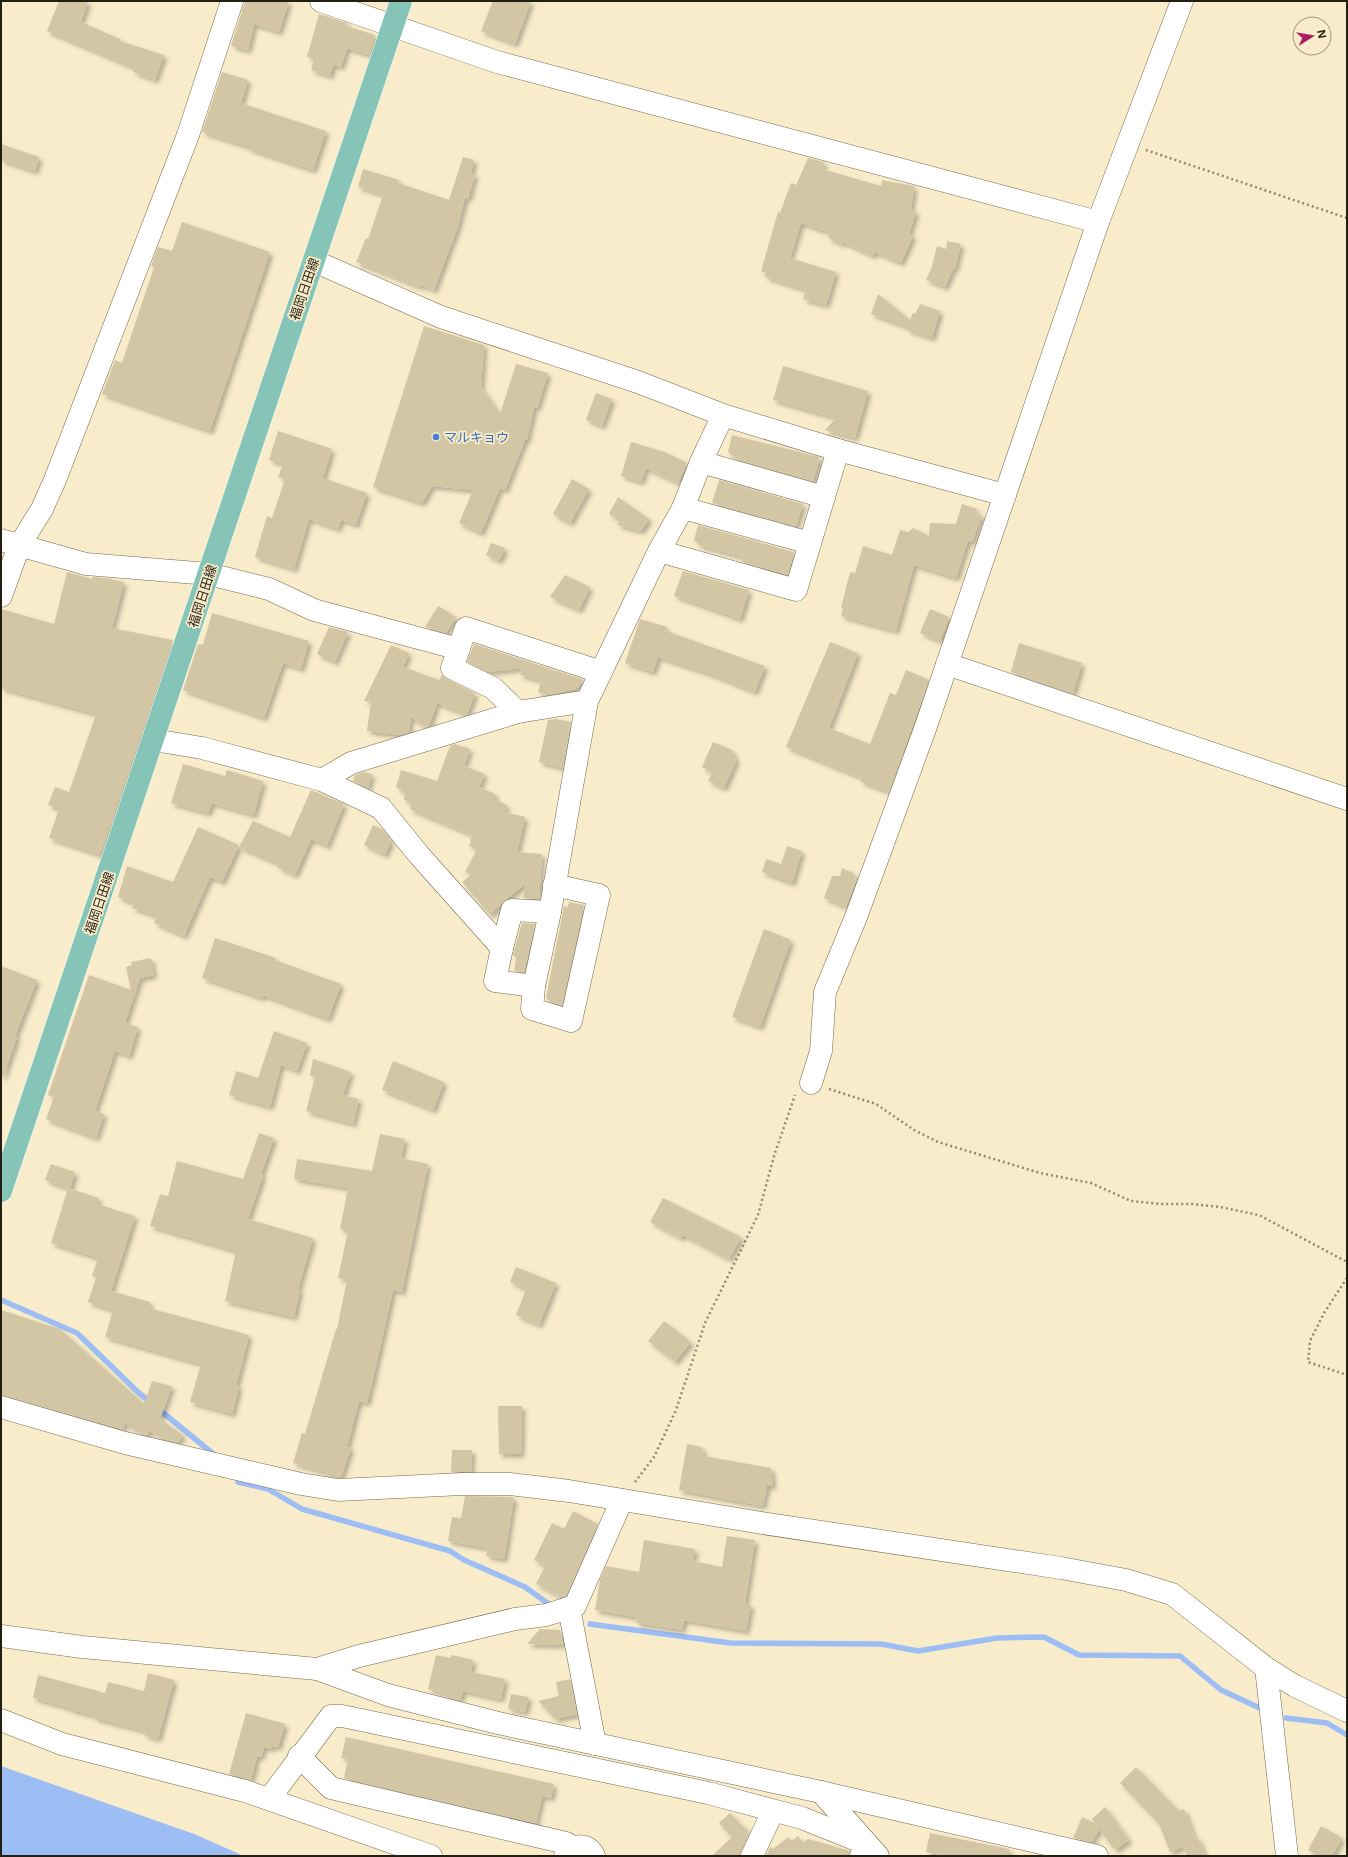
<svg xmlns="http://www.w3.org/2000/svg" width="1348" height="1857" font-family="'Open Sans','Noto Sans JP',sans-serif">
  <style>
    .water { fill: #9dbdf5 }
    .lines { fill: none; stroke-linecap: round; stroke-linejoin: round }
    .stream { stroke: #9dbdf5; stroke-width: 5.5 }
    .building { fill: #d2c6a5; filter: url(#shadow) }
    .minor-casing { stroke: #74694b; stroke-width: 23 }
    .major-casing { stroke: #fff; stroke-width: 23 }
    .path { stroke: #918871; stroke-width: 2.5; stroke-dasharray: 2 3; stroke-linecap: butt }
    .minor { stroke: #fff; stroke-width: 22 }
    .major { stroke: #85c4b6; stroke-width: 22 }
    .shop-dot { fill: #3f7fe0; stroke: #f8ecca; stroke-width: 1.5 }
    .labels { text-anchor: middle; stroke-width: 3.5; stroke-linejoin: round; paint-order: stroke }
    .street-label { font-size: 13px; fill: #231e12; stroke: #f8ecca }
    .shop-label { font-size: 13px; fill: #366cbe; stroke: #f8ecca; text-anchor: start }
  </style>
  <defs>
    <filter id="shadow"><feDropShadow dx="3.5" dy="3.5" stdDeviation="2" flood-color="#0004"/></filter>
  </defs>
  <rect width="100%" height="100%" fill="#f8ecca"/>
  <path class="water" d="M1,1766L194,1834L244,1856H1Z"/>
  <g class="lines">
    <g class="stream">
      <path d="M1,1300L77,1333L139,1393L217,1457"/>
      <path d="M238,1482L268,1489L302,1509L450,1551L464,1560L525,1587L553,1607"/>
      <path d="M590,1624L730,1643L881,1644L918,1651L997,1638L1044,1637L1079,1655L1180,1656L1221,1690L1264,1710"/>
      <path d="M1286,1718L1327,1723L1347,1735"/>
    </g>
  </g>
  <g class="building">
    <path d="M59,1H88L81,22L120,39V41L164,55L155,80L133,72L135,68L47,31Z"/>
    <path d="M245,1H289L279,32L254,24L248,50L231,46Z"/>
    <path d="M493,1H531L515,44L481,31Z"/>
    <path d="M319,14L347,23L346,26L375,35L369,55L347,48L341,67L333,65L330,76L311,70L314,59L307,57Z"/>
    <path d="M222,72L248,80L241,103L326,131L313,170L249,149V147L202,132Z"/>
    <path d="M1,144L39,157L35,171L1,160Z"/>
    <path d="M463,157L474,160L471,173L475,175L468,199L465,198L458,226L434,290L421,285L420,287L356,262L366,238L368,239L383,195L358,187L363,169L399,180L398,183L449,200Z"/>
    <path d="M808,158L824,162L822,169L881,186L882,180L914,186L911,210L916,211L909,234L913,236L901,263L875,252L873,256L843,242L842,244L828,238L830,233L801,223L790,258L836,272L826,305L803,299L806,290L765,277L766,273L761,271L778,212L780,213L791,183L796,185Z"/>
    <path d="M182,222L270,252L210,431L102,394L115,360L122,363L154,267L151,266L158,247L172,251Z"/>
    <path d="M947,241L961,244L955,269H953L945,287L926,280L932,266L937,246L946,249Z"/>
    <path d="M878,294L910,320L913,313L915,314L920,304L940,311L932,338L907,330L908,327L871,314Z"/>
    <path d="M424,326L484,345L481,387L500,414L516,364L548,373L537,408L534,407L527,440H525L505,490L500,488L481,533L459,523L473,490L432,486L422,503L373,487Z"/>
    <path d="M783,366L868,391L855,438L825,430L836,418L773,400Z"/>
    <path d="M596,393L612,399L602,426L586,420Z"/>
    <path d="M278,431L332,449L323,478L367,493L356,525L341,520L338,529L309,519L294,569L255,557L267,516L272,518L285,479L278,477L283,464L269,460Z"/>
    <path d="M732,435L820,457L813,481L737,459L728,452Z"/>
    <path d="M631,442L665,452L687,463L678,483L646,468L641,482L621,476Z"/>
    <path d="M572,479L589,489L570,523L553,514Z"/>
    <path d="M719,480L803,504L796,526L712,503Z"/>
    <path d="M618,497L649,519L641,531L617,525L620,521L609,514Z"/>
    <path d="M962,504L977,509L975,513L982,515L972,542L968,541L956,578L914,565L896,631L841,616L843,609L841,608L850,572L855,573L863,546L892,555L900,530L908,532L913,528L929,536L930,523L956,524Z"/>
    <path d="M698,525L794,552L788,575L742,562L743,557L701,546L694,540Z"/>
    <path d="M491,543L505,548L499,561L486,555Z"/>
    <path d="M683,571L749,590L740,619L674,596Z"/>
    <path d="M67,572L92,579V577L106,578L124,582L112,628L173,640L100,855L49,838L59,809L48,805L55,787L69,792L96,714L1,688V609L54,624Z"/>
    <path d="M565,575L590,587L579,610L550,597Z"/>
    <path d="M438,606L456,617L446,633L425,627Z"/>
    <path d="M930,609L949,617L940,641L920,633Z"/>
    <path d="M212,613L309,641L301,669L283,663L264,718L183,690L198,644L203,645Z"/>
    <path d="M640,619L667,627L666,631L765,666L755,692L710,674L658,657L653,672L625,663Z"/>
    <path d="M329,627L348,632L335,662L317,654Z"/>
    <path d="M830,642L858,653L829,728L870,744L890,693L896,695L906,670L929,680L889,792L860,781L862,778L786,747Z"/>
    <path d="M1019,643L1082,663L1073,693L1011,672Z"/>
    <path d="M474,644L582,679L583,681L576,689L547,695L538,692L541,681L520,675L522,668L488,672L467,662Z"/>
    <path d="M391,645L409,653L403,667L439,680L442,675L447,679L475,693L467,715L437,703L429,726L425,727L411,717L409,732L400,735L367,731L371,701H364Z"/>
    <path d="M556,719L571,722L563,768L539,762L548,720Z"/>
    <path d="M713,742L732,750L736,761L724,788L708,781L712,772L702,767Z"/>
    <path d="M455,744L470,749L464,766L485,774L479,787L495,794V800L507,805L504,812L525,817L517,852L542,854L539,899L523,898L525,884L503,902L490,915L462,882L471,875L465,872L477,849L469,846L472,835L410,809L411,803L404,800L405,793L396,787L401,770L437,781L450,746Z"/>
    <path d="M183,764L225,776L227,770L263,781L254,815L212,803L208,813L171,803Z"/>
    <path d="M364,772L372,774L368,788L353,781L355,775Z"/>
    <path d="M311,790L344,804L327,846L311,839L295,875L277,867L279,864L239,847L253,821L290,837Z"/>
    <path d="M373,825L382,829L391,841L385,855L364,845Z"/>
    <path d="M198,827L239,845L222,882L210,877L184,936L154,923L157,916L132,908L134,903L118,897L127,866L173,882Z"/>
    <path d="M787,846L802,851L792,883L762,872L766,859L781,864Z"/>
    <path d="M842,868L853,873L856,880L846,907L824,898L832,876H840Z"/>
    <path d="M569,902L584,905L562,1005L549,1001L546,998L564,906L568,907Z"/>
    <path d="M522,923L535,924L524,972L514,971L516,958L513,955Z"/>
    <path d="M764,929L791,940L760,1027L732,1017Z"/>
    <path d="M215,938L276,958L275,960L341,984L328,1019L263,995L262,998L202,978Z"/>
    <path d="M151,958L154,975L140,978L125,1023L138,1027L129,1056L115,1051L95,1111L104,1114L96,1138L46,1119L54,1097L48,1095L89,975L131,990L126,967L132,965L131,962Z"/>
    <path d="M1,966L37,980L15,1036L17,1037L3,1077H1Z"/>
    <path d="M274,1031L307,1043L297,1071L281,1065L270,1107L229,1095L236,1071L258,1078Z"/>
    <path d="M313,1059L351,1072L343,1095L359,1099L353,1124L306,1111L315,1077L310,1076Z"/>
    <path d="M393,1061L444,1082L433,1110L382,1090Z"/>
    <path d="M259,1133L274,1138L261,1174L263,1175L248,1219L313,1238L298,1289L300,1290L294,1317L225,1301L236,1251L150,1226L160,1194L168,1196L177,1161L243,1179Z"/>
    <path d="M380,1134L405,1139L401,1158L428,1164L402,1292L393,1290L373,1379L367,1403L359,1401L347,1447L351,1448L341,1477L293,1463L302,1433L305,1434L336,1329H337L347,1280L338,1278L348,1231L340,1229L348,1188L294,1179L297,1159L372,1171Z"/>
    <path d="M51,1164L75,1172L70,1189L45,1180Z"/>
    <path d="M68,1188L99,1198L97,1204L135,1216L111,1291L150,1302L149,1308L249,1335L236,1386L239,1387L232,1414L190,1402L201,1364L105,1337L113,1310L88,1302L96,1278L92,1276L98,1258L51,1243Z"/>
    <path d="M663,1198L741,1237L729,1259L683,1235L681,1238L650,1222Z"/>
    <path d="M516,1267L556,1283L539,1325L516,1315L526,1289L510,1282Z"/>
    <path d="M1,1310L60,1329L144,1404L152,1381L172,1386L160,1419L183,1435L178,1442L160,1438L150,1431L146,1435L139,1433L125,1423L123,1429L1,1395Z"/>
    <path d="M664,1321L691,1342L675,1362L648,1341Z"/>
    <path d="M498,1406H522L521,1454H499Z"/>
    <path d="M687,1444L702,1447L704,1456L771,1468L773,1486H767L763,1506L679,1490Z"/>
    <path d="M452,1450H472L471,1472H451Z"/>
    <path d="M465,1496L514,1497L504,1559L486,1556L488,1548L448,1541L452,1517L461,1518Z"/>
    <path d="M573,1511L598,1524L566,1596L561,1597L536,1584L545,1566L534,1560L552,1523L564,1529Z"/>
    <path d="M727,1536L755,1540L745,1604L751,1605L746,1631L684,1620L682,1630L637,1623L635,1617L595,1610L600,1580L606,1566L639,1572L644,1540L695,1549L693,1561L722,1567Z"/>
    <path d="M540,1629L560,1630L563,1645L527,1644Z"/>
    <path d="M436,1655L450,1658L452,1655L473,1660L471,1672L505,1679L501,1699L463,1691L460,1700L443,1696L444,1693L428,1689Z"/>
    <path d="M148,1673L174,1680L158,1739L144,1735L145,1731L94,1718L95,1716L69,1709V1708L33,1698L38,1675L105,1693L108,1682L144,1691Z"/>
    <path d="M570,1679L577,1714L556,1719L538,1701L559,1696L556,1682Z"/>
    <path d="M511,1694L529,1697L525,1712L508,1709Z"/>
    <path d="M246,1713L285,1724L278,1747L272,1746L270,1749L264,1747L261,1757L257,1756L251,1780L229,1774Z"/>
    <path d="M346,1737L554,1784L551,1798L542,1796L536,1823L344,1778L348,1759L341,1758Z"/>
    <path d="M1136,1767L1179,1811L1184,1809L1195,1839L1198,1838L1205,1856H1187L1183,1847L1170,1852L1159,1824L1120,1783Z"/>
    <path d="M1105,1807L1129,1840L1115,1850L1099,1829L1092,1842L1073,1838L1082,1817L1095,1823L1092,1819Z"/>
    <path d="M730,1813L748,1832L746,1834L748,1835L740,1856H712L732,1837L719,1823Z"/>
    <path d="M1321,1826L1342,1838L1332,1856H1319L1308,1850Z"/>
    <path d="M930,1833L1009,1849V1856H946L926,1852Z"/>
    <path d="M798,1836L803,1843L808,1839L847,1850L850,1851L849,1856H766L770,1847L773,1849L788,1837L792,1841Z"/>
  </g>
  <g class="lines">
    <g class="minor-casing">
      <g id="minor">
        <path d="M321,1L497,62L1098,222"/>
        <path d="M314,261L441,317L638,382L723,415L701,462L683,508L659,551L601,672"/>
        <path d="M838,450L1005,495"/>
        <path d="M701,462L824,497"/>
        <path d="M683,508L810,543"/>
        <path d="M1,540L86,564L209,574L269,589L314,610L459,649"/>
        <path d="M659,551L796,590L838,450L723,415"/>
        <path d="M1,596L19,546L42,509L55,480L188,135L232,1"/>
        <path d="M947,664L1347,799"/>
        <path d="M518,712L493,688L452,668L466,628L601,672L587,701"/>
        <path d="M154,740L202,748L322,780L351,763L518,712L587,701L550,912L512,910L502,948L419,855L381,808L322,780"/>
        <path d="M550,912L534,986L532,1009L571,1021L599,895L554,885"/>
        <path d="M502,948L495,981L534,986"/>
        <path d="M811,1083L821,1051L825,992L856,917L925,729L1098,222L1182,1"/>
        <path d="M1,1407L125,1443L301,1484L338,1490L462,1484H510L569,1491L762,1523L1061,1568L1126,1580L1172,1594L1266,1668L1295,1686L1347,1711"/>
        <path d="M569,1608L595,1744"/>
        <path d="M1,1636L82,1647L317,1669L388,1695L498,1723L821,1792L1097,1856"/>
        <path d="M1266,1668L1287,1856"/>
        <path d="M317,1669L359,1656L515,1619L546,1615L575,1606L622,1500"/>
        <path d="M1,1720L62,1744L245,1791L431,1856"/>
        <path d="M299,1756L331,1788L566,1843L573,1847"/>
        <path d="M821,1792L878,1856"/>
        <path d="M269,1799L331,1716H342L708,1793L802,1818L867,1844L861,1856"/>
        <path d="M565,1856C572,1844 588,1842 594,1856"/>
        <path d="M752,1856L773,1811"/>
      </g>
    </g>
    <g class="major-casing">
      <path id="major" d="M1,1191L401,1"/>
    </g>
    <g class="path">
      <path d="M1146,150L1347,218"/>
      <path d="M829,1089L876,1104L914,1130L938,1142L1040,1173L1091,1183L1131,1201L1160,1204H1192L1220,1207L1259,1215L1347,1262"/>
      <path d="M1347,1278L1324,1313L1310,1341L1308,1362L1347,1375"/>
      <path d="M635,1482L654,1457L676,1410L705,1323L758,1215L774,1156L795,1095"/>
    </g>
    <use href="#minor" class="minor"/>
    <use href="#major" class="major"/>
  </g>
  <circle class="shop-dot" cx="436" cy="437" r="4"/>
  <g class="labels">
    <g class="street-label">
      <text transform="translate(304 289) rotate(-71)" y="5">福岡日田線</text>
      <text transform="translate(202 596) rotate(-72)" y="5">福岡日田線</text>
      <text transform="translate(99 903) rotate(-71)" y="5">福岡日田線</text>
    </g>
    <g class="shop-label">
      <text x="444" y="442">マルキョウ</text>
    </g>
  </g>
  <rect width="1348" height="1857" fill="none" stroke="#231e12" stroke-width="4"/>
  <g transform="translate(1312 36) rotate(78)"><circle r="19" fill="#f8ecca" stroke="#a39a80"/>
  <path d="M0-3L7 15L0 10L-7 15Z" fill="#a81e61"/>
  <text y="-6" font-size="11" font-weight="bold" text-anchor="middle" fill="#231e12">N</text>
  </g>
</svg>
